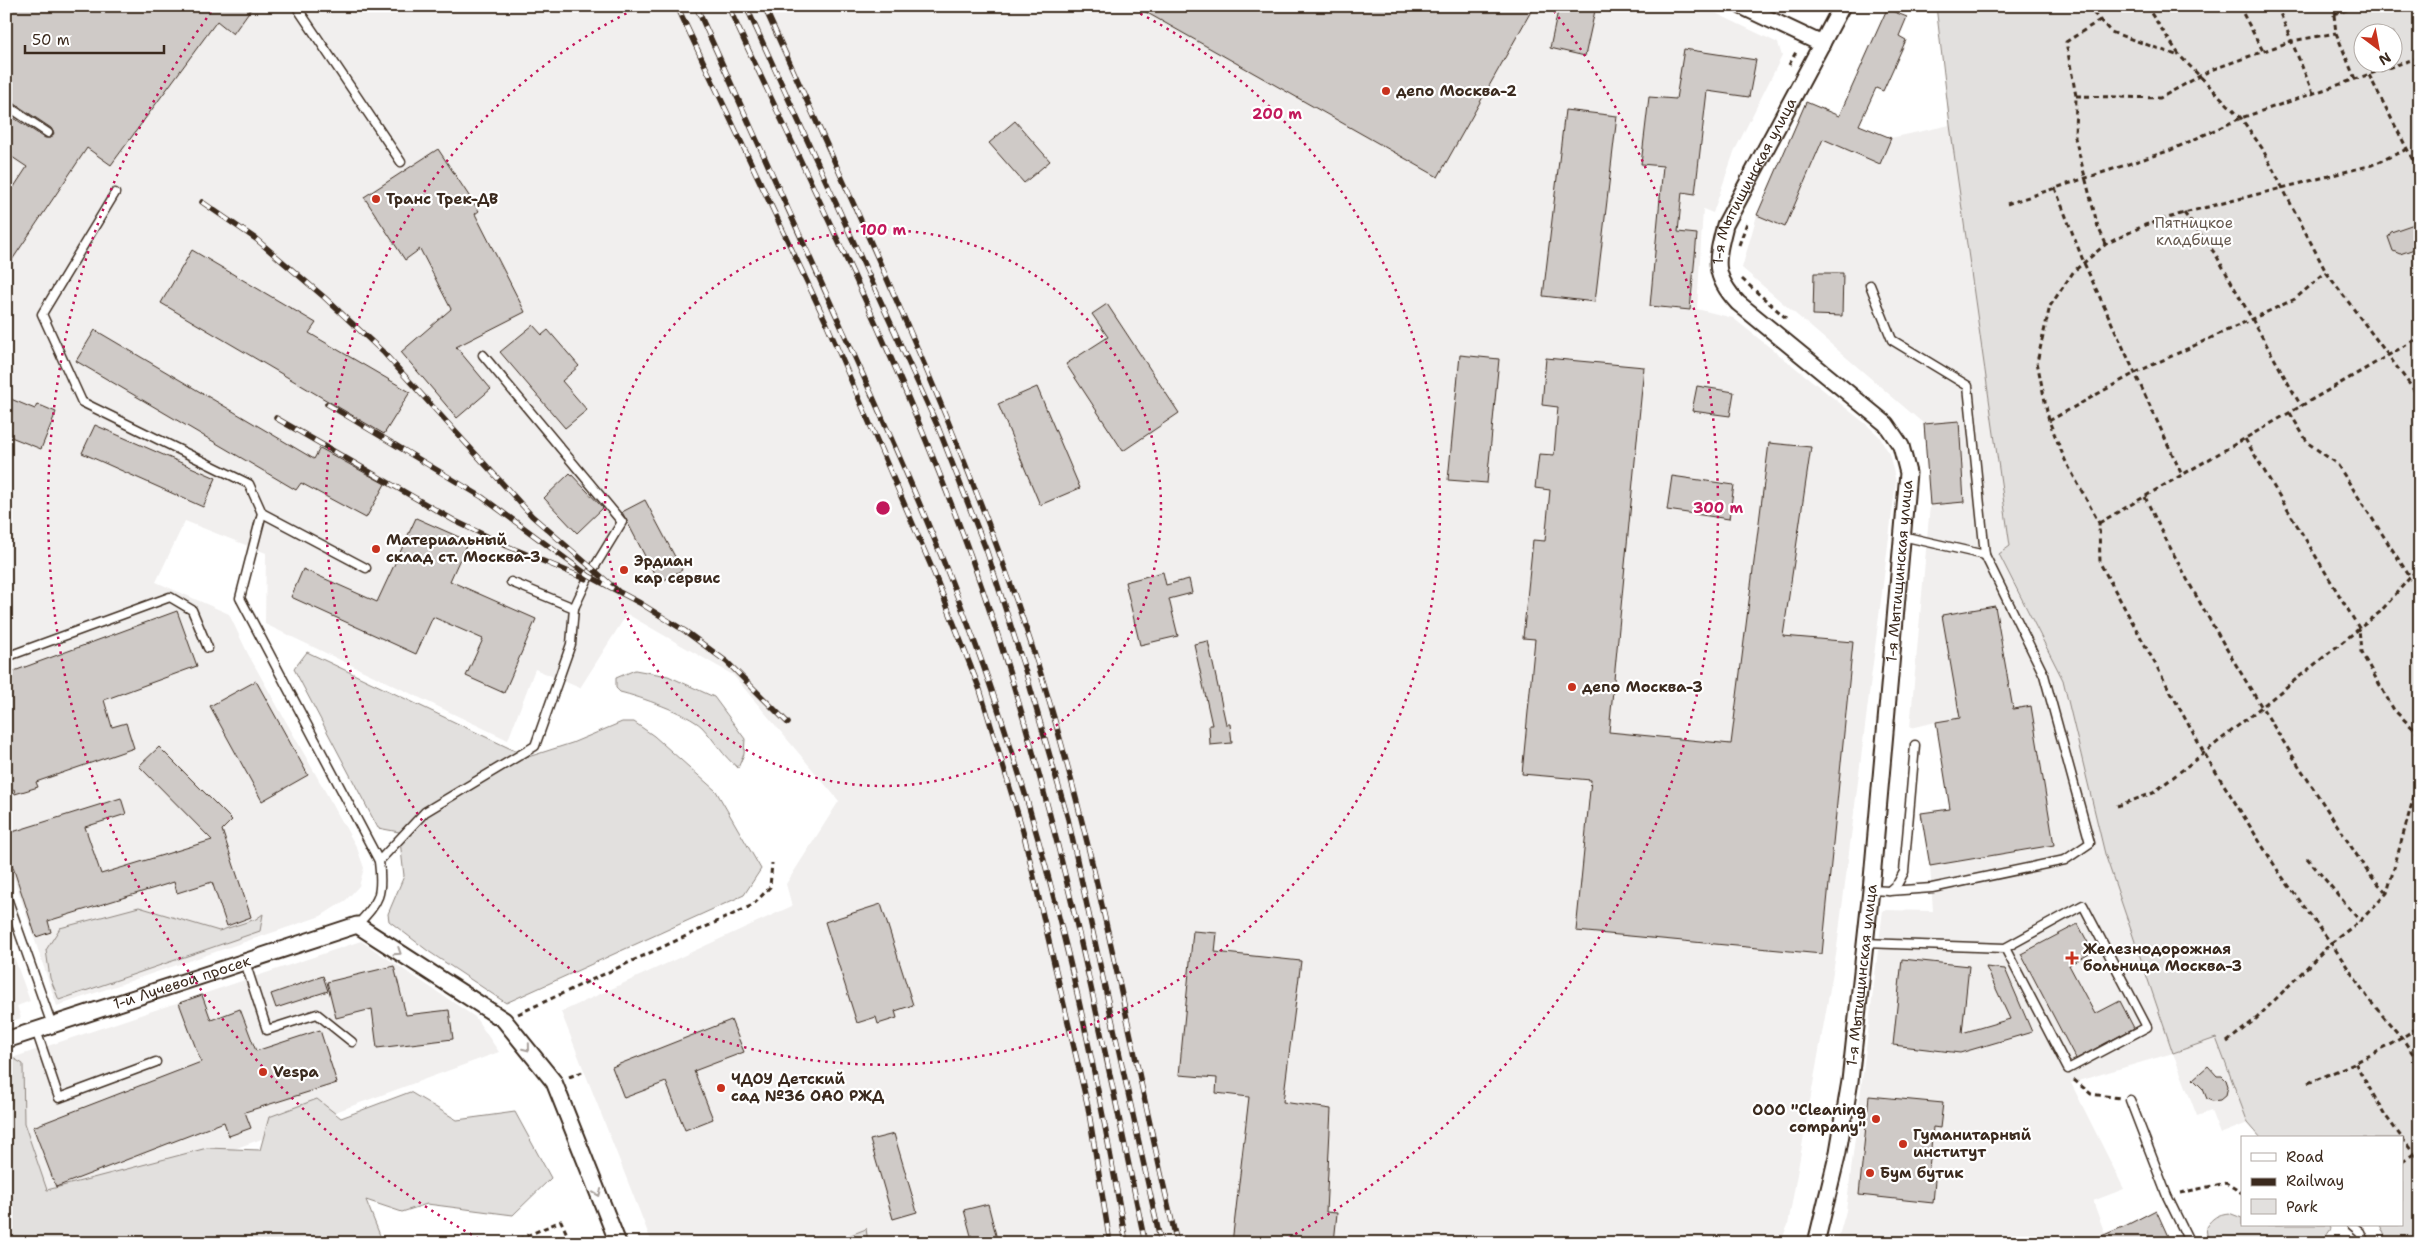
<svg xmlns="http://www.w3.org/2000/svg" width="2426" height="1249" font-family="'Shantell Sans',sans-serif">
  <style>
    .built { fill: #f1efee }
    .green { fill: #e2e0de; stroke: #8e857e; fill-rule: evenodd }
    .building { fill: #cfcac7; stroke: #3b2a1e }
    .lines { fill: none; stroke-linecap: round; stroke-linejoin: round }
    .service-casing { stroke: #3b2a1e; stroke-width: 11 }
    .minor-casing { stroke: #3b2a1e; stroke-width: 19 }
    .path { stroke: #3b2a1e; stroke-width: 3; stroke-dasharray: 5 4; stroke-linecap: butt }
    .service { stroke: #fff; stroke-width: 8 }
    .minor { stroke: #fff; stroke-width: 15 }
    .rail-casing { stroke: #3b2a1e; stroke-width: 5.5 }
    .rail { stroke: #fff; stroke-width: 4; stroke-dasharray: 11; stroke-linecap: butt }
    .oneway { stroke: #a79f9a }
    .ring { fill: none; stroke: #c2185b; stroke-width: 2.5; stroke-dasharray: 2.5 5 }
    .poi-dot { fill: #c8321e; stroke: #fff; stroke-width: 2 }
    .labels { text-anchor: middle; stroke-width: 4.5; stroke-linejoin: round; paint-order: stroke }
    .poi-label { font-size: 15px; font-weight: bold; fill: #3b2a1e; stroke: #fff; text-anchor: start }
    .street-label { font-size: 15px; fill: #3b2a1e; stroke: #fff }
    .park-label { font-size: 15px; fill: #65584e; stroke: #fff }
    .centre { fill: #c2185b; stroke: #fff; stroke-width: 2.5 }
    .ring-label { font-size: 15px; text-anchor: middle; font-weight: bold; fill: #c2185b; stroke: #fff; stroke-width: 4.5; stroke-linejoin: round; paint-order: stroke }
  </style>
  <rect width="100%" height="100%" fill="#fff"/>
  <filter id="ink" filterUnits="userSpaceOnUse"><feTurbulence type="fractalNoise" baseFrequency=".02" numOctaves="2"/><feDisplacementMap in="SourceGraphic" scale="10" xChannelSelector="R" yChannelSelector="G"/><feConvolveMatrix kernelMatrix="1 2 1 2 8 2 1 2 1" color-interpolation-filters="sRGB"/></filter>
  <g filter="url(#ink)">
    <g class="built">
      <path d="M6,6H1701L1778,43L1782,56L1734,152L1713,213L1703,209L1697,309L1733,318L1866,424L1879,436L1889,453L1896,482L1836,955L1788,1225L1780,1243H868L865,1229L830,1243H652L561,1012L792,906L786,884L839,801L733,675L627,614L580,688L535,669L508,740L265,624L266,553L185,521L156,582L229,614L248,654L357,848L364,868L359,886L346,900L321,916L57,1006L6,855Z"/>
      <path d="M1806,102L1891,138L1950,125L2010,546L1999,555L2063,680L2105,854L2173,1053L2216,1037L2248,1123L2220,1134L2211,1111L2197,1116L2173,1053L2071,1083L2124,1189L2093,1201L2105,1234L2156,1210L2172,1243H1837L1846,1211L1883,910L1933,911L1930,866L1921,813L1950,808L1936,722L1910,728L1930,505L1924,424L1742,268L1757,215Z"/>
      <path d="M6,935L30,1001L17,1006L21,1018L6,1023Z"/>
      <path d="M361,941L475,1017L499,1052L234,1149L6,1243V1060Z"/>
    </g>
    <g class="green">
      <path d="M1936,6H2420V1243H2388L2380,1225H2402V1138H2261L2248,1123L2216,1038L2173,1053L2105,854L2063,680L1999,554L2010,546L1950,125ZM2364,32H2394V62H2364Z"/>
      <path d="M307,652L528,757L572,743L622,722H634L654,736L716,791L761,869L744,895L506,1003L428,951L389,921L388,914L404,876L399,832L378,828L294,669Z"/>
      <path d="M635,670L668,676L714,697L745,739L744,754L738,768C723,756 715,741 702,727C687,713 640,697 620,692L616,688V678Z"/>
      <path d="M139,907L219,931L256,919L263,914L260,931L59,1000L50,978L46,950L60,928Z"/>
      <path d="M6,1054L23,1064L24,1123L47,1190L207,1148L260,1150L269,1117L317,1099L341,1118L410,1092L457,1120L515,1112L551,1178L513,1215L427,1204L402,1212L366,1200L383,1243H6Z"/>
      <path d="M2229,1213L2242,1218V1225H2330L2331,1229L2326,1236L2317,1243H2208L2206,1227C2212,1218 2218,1214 2229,1213Z"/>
      <path d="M866,1228L868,1243H830L866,1229Z"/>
    </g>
    <g class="building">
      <path d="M6,6H253L233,34L217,21L111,165L87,148L6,269V199L27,167L6,153V113L45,138H51L54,133L51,128L12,102H6Z"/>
      <path d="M1135,6H1534L1438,177Z"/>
      <path d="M1559,6H1596L1585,56L1550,48Z"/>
      <path d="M1887,9L1907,17L1899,36L1906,40L1883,91L1876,88L1859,125L1891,138L1880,164L1823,139L1785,227L1757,215L1806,102L1839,116Z"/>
      <path d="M1684,49L1756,60L1749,97L1707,91L1695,194L1682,192L1678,232L1697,234L1690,310L1650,306L1663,166L1641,164L1649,97L1676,99Z"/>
      <path d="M1565,110L1617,116L1595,302L1543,296Z"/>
      <path d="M1015,121L1050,161L1024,183L989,143Z"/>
      <path d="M438,149L479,211L475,214L525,312L456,347L491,389L457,418L401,352L451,309L420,249L405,260L364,197Z"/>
      <path d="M2420,222V247L2400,254L2393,251L2388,237L2391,232Z"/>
      <path d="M192,250L316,323L309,333L410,392L384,434L161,303Z"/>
      <path d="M1814,273H1843L1842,316L1813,315Z"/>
      <path d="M1107,304L1179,413L1123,451L1066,364L1108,337L1092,314Z"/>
      <path d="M533,325L542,335L548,330L579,366L562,381L587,410L565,428L500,352Z"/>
      <path d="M95,330L314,459L320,448L385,484L366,518L301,483L296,490L76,361Z"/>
      <path d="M1460,355L1499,359L1487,483L1448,480Z"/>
      <path d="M1546,358L1644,367L1609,732L1731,744L1769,443L1811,447L1783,636L1853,642L1822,954L1576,931L1591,780L1522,774L1535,639L1523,638L1533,540L1545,541L1550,490L1535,488L1539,454L1554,455L1558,407L1542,405Z"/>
      <path d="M1697,386L1734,392L1730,416L1692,411Z"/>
      <path d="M1037,387L1080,488L1040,505L998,404Z"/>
      <path d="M6,397L35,409L37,404L56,412L41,449L6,435Z"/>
      <path d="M1959,421L1964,502L1930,505L1924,424Z"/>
      <path d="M95,425L216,478L203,507L82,453Z"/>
      <path d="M570,473L603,508L577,533L544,498Z"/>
      <path d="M1672,476L1734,485L1729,519L1667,510Z"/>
      <path d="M645,500L682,570L659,583L622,512Z"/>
      <path d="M416,518L468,541L450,581L536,619L504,693L466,676L483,639L433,617L416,654L291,597L303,569L377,602Z"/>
      <path d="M1163,572L1166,585L1189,579L1192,593L1169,599L1178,636L1140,645L1125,582Z"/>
      <path d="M1995,606L2013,709L2031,706L2054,845L1930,866L1921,813L1950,809L1936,722L1960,718L1942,615Z"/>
      <path d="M177,611L197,666L104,700L112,727L126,723L134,748L36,782L38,787L15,794L14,789L6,792V674Z"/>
      <path d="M1208,641L1226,724H1230L1232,743L1210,745L1209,725H1212L1194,644Z"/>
      <path d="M256,681L308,775L262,801L210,706Z"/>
      <path d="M159,747L232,820L222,830L251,917L227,926L212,882L177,893L174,882L48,921L51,932L36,937L6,846V834L121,798L126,814L85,827L101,874L212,840L139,766Z"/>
      <path d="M881,904L913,1005L895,1011L897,1018L878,1024L876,1017L857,1023L825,922Z"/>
      <path d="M2078,924L2093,952L2069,965L2095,1014L2120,1001L2134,1028L2076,1059L2021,954Z"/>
      <path d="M1193,931L1217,933L1215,952L1301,961L1283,1102L1331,1109L1326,1212L1337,1213L1334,1243H1232L1249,1097L1216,1093L1217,1078L1179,1075Z"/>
      <path d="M1902,959L1969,966L1962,1033L2010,1019L1986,967L2005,969L2032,1032L1960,1053L1893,1045Z"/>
      <path d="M394,966L406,1015L449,1010L453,1039L377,1048L372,1009L336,1018L327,982Z"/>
      <path d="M323,976L328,991L276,1008L271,994Z"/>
      <path d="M202,995L211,1020L240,1009L256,1051L320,1030L337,1083L245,1112L251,1128L229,1136L224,1122L56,1187L33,1127L201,1062L179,1003Z"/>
      <path d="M731,1020L744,1052L694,1071L713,1119L685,1130L666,1082L624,1098L612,1067Z"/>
      <path d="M2208,1066L2217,1076H2222L2226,1080L2228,1086L2226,1095L2220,1100L2212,1101L2207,1099L2203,1089L2193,1079Z"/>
      <path d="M1869,1096L1943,1103L1940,1128L1933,1127L1928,1179L1935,1180L1933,1203L1859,1195Z"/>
      <path d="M894,1134L917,1212L893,1219L870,1140Z"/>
      <path d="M988,1204L998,1243H973L964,1210Z"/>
      <path d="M2156,1210L2171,1243H2085L2125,1226Z"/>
    </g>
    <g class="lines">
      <g class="service-casing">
        <g id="service">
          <path d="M296,6L401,162"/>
          <path d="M6,108L9,107L48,133"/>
          <path d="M115,193L42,314L82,402L249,484L262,513L366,568"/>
          <path d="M1870,285L1892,340L1968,386L1985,555L2044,675L2090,843L2065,860L1932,888L1889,891L1871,890"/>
          <path d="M483,355L622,522L589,576L574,608"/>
          <path d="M262,513L240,598L379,861C383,895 380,901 357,925"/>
          <path d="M1902,536L1985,555"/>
          <path d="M6,657L170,597L192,610L208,648"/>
          <path d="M379,861L425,812L535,746L571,644L574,608L511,582"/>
          <path d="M1889,891L1898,883L1904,872L1915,745"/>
          <path d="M6,895L52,1025"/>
          <path d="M1864,943L2005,948L2068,1069L2147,1027L2083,905L2005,948"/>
          <path d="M245,962L267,1030L317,1014L352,1042"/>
          <path d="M36,1030L59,1098L156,1062"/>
          <path d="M2130,1100L2167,1196L2190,1243"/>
          <path d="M2352,1225L2360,1232L2365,1243"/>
        </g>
      </g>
      <g class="minor-casing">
        <g id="minor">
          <path d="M1741,6L1822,44"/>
          <path id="s1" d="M6,1040L357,925L504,1020L554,1082L618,1243"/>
          <path id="s2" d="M1816,1243L1838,1152L1850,1081L1871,890L1908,473L1901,446L1886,424L1738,303C1712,275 1716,261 1725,225L1842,6"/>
        </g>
      </g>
      <g class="path">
        <path d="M2087,6L2111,32L2179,56"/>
        <path d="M2146,6L2180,56L2241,118L2262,148L2326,272L2420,398"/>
        <path d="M2239,6L2263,51"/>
        <path d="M2277,6L2313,93"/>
        <path d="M2333,6L2336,33L2355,79"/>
        <path d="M2334,14L2359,6"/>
        <path d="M2100,20L2066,42L2076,96L2075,138L2098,227L2106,244"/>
        <path d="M1789,65L1796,52"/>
        <path d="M2369,75L2420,174"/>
        <path d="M2076,96L2160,98L2211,70L2292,41L2336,33"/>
        <path d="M2407,149L2372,165L2184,213L2145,225L2106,244L2074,271L2050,306L2037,362L2049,421L2065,460L2099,523L2100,563L2204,753L2280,874L2331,943L2370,1001L2402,1038L2420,1064"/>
        <path d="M2412,160L2420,158"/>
        <path d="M2055,188L2084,263L2182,475"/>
        <path d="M2007,204L2171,150L2241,118L2420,57"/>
        <path d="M2184,213L2216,255L2301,406"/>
        <path d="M1739,245L1748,220"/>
        <path d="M1742,279L1786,318"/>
        <path d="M2290,413L2308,443L2337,464L2410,577"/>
        <path d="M2049,421L2135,373L2295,299L2326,272"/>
        <path d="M2245,439L2359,628L2361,652L2394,710L2420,735"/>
        <path d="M2145,497C2208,629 2289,751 2369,874L2387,893"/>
        <path d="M2099,523L2420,337"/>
        <path d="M2117,806L2153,793L2204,753L2380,612L2420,566"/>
        <path d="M2307,858L2360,921"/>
        <path d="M518,1014L753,905L770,887L772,863"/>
        <path d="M2227,1042L2257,1018L2331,943L2360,921L2387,893L2414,796L2420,785"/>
        <path d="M2355,1063L2385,1115L2402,1138"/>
        <path d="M569,1077L585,1071"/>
        <path d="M2074,1080L2091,1094L2120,1098"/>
        <path d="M2308,1083C2347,1067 2385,1050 2420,1026"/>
        <path d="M2402,1138L2420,1162"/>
        <path d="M2402,1161L2414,1154"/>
        <path d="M2180,1193L2226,1183L2242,1193"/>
        <path d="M510,1243L561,1221L571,1243"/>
      </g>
      <use href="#service" class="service"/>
      <use href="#minor" class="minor"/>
      <g class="rail-casing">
        <g id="rail">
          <path d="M677,6L826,322L934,573L980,690L1023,831L1088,1107L1110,1243"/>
          <path d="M696,6C749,123 802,239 854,355C903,464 951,572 990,685C1053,866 1094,1054 1126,1243"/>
          <path d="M728,6C812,187 902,366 970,554C1051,777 1097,1011 1145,1243"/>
          <path d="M746,6L938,427L987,552L1026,673L1068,819L1161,1243"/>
          <path d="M764,6C862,224 966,440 1039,668C1098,855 1131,1051 1177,1243"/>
          <path d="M202,202L256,239L324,297L383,352L532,516L617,590"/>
          <path d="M327,404L482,497L589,576L640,603L685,631L727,662L788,723"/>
          <path d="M276,418L455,521L507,546L586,579"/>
        </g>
      </g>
      <use href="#rail" class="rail"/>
    </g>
    <defs><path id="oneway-chevron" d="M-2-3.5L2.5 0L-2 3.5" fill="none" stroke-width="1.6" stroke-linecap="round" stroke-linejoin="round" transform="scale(1.25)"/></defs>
    <g class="oneway">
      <use href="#oneway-chevron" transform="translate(398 952) rotate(33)"/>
      <use href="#oneway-chevron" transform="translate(527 1048) rotate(51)"/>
      <use href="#oneway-chevron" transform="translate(598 1193) rotate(68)"/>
    </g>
  </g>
  <g class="ring">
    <circle cx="883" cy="508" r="278"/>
    <path d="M1127 7A557 557 0 1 1 639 7"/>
    <path d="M485 1242A835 835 0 0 1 212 11M1554 11A835 835 0 0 1 1281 1242"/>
  </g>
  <g class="poi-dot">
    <circle cx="1386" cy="91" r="5"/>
    <circle cx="376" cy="199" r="5"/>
    <circle cx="376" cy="549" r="5"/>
    <circle cx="624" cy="570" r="5"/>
    <circle cx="1572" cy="687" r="5"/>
    <path d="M2069.5 950.5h5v5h5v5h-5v5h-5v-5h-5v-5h5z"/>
    <circle cx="263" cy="1072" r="5"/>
    <circle cx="721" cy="1088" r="5"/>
    <circle cx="1876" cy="1119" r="5"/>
    <circle cx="1903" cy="1144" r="5"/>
    <circle cx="1870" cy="1173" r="5"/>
  </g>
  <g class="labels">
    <g class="poi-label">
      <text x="1396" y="96">депо Москва-2</text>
      <text x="386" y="204">Транс Трек-ДВ</text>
      <text x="386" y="545">Материальный<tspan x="386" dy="17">склад ст. Москва-3</tspan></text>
      <text x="634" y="566">Эрдиан<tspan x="634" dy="17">кар сервис</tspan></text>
      <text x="1582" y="692">депо Москва-3</text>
      <text x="2083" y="954">Железнодорожная<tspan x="2083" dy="17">больница Москва-3</tspan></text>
      <text x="273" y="1077">Vespa</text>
      <text x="731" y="1084">ЧДОУ Детский<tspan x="731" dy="17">сад №36 ОАО РЖД</tspan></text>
      <text x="1866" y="1115" text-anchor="end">ООО "Cleaning<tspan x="1866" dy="17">company"</tspan></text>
      <text x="1913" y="1140">Гуманитарный<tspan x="1913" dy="17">институт</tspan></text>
      <text x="1880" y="1178">Бум бутик</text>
    </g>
    <g class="street-label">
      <text dy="5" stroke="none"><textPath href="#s2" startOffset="1158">1-я Мытищинская улица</textPath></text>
      <text dy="5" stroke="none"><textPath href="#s2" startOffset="678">1-я Мытищинская улица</textPath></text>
      <text dy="5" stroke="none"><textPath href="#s2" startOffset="272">1-я Мытищинская улица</textPath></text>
      <text dy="5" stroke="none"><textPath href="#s1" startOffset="185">1-й Лучевой просек</textPath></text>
    </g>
    <g class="park-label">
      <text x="2194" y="228">Пятницкое<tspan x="2194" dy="17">кладбище</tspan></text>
    </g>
  </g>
  <circle cx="883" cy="508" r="8" class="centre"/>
  <g class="ring-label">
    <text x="1277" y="119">200 m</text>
    <text x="883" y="235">100 m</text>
    <text x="1718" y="513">300 m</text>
  </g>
  <rect width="2426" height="1249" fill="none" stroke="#fff" stroke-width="25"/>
  <rect x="12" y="12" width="2401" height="1224" fill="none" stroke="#3b2a1e" stroke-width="2" filter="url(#ink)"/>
  <rect x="2241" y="1136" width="162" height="90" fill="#ffffff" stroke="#b1aaa5"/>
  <rect x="2251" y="1153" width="25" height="8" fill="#ffffff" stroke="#b1aaa5"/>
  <text x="2286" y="1162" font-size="15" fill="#3b2a1e">Road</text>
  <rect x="2251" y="1178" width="25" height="8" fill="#3b2a1e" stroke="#b1aaa5"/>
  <text x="2286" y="1186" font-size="15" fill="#3b2a1e">Railway</text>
  <rect x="2251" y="1199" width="25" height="15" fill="#e2e0de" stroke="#b1aaa5"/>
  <text x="2286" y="1212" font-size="15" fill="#3b2a1e">Park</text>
  <g transform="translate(2378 48) rotate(148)"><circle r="24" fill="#ffffff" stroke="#b1aaa5"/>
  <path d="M0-4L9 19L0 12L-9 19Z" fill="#c8321e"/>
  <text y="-8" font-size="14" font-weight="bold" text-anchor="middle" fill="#3b2a1e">N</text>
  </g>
  <path d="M25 45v8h139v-8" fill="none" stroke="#3b2a1e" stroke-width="2.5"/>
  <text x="32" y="45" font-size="15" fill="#3b2a1e" stroke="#ffffff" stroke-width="4" paint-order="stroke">50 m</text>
</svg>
